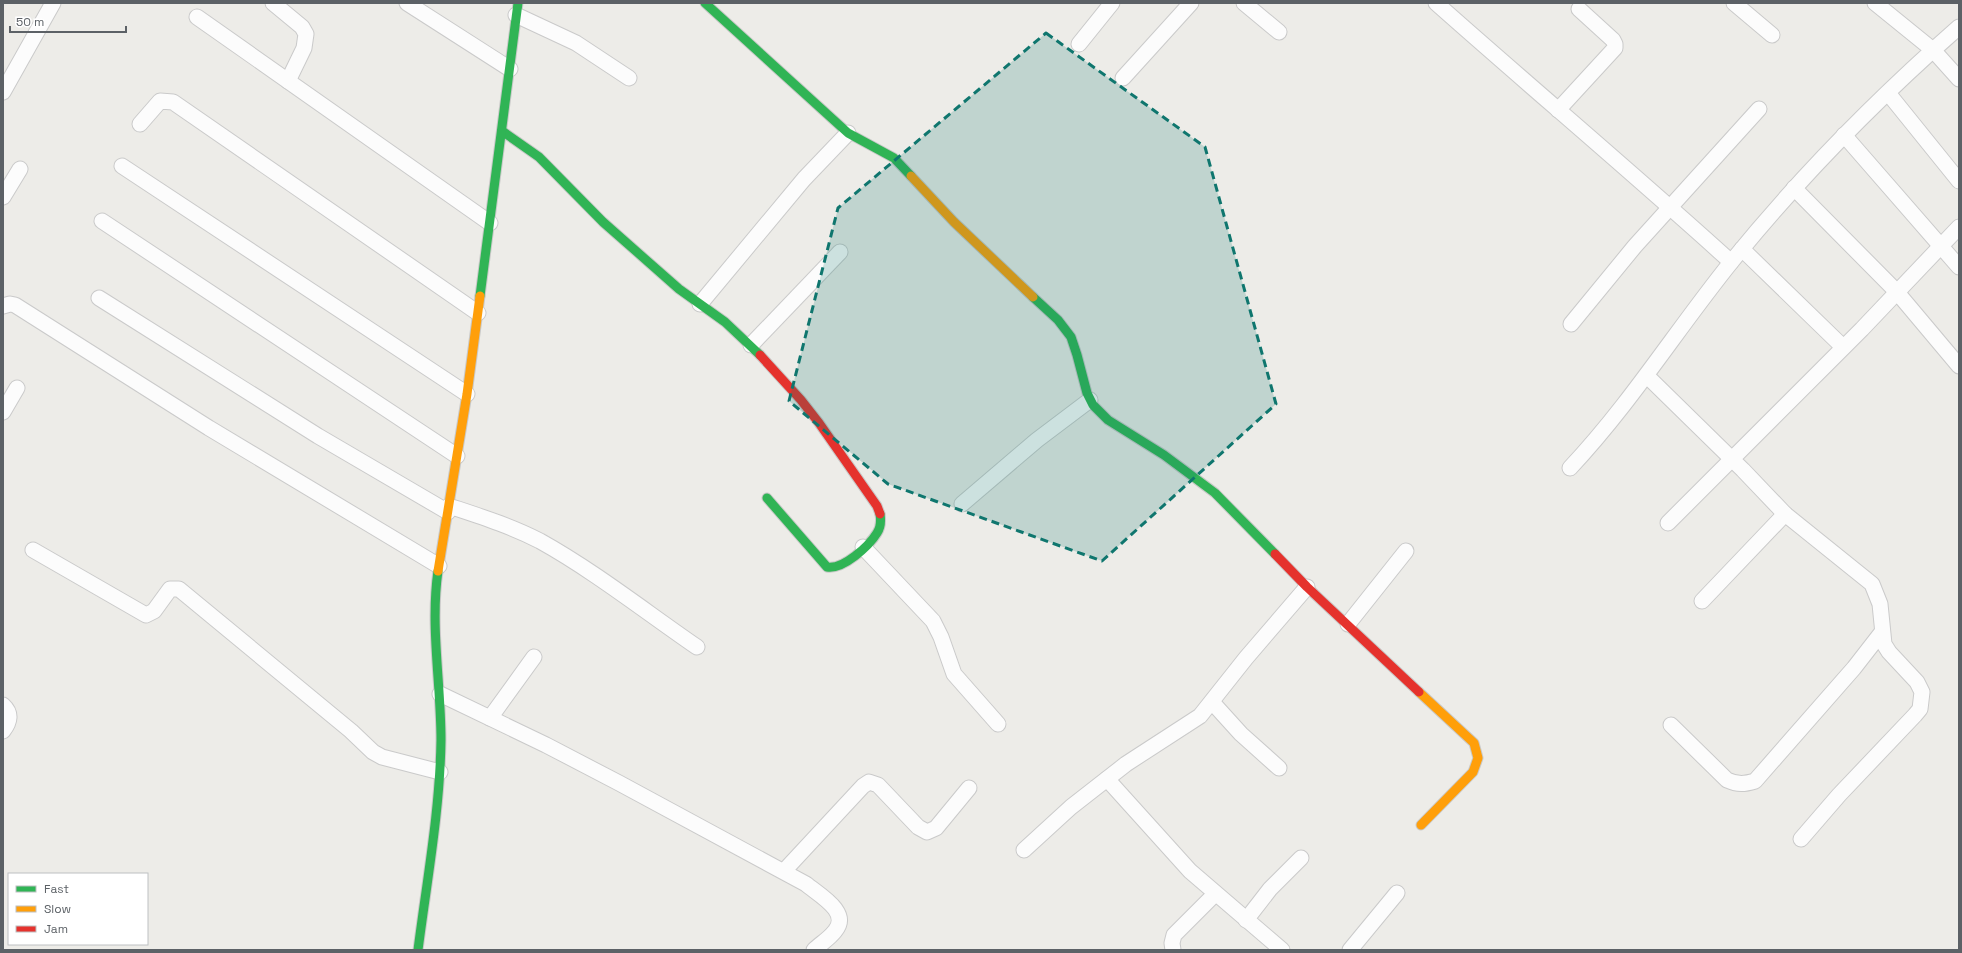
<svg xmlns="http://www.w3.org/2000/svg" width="1962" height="953" font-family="'Space Grotesk',sans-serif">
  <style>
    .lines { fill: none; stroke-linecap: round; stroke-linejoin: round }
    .street-casing { stroke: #cacaca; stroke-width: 17 }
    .fast-casing { stroke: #c9c9c8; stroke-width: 11 }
    .slow-casing { stroke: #c9c9c8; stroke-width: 11 }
    .jam-casing { stroke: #c9c9c8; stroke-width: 11 }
    .street { stroke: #fcfcfc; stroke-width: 15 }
    .fast { stroke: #30b455; stroke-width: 9 }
    .slow { stroke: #ff9f0a; stroke-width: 9 }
    .jam { stroke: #e5322d; stroke-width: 9 }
    .marked { fill: #0f766e; fill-opacity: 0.2; stroke: #0f766e; stroke-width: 3; stroke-dasharray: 8 5; stroke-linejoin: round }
  </style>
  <rect width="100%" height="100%" fill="#edece8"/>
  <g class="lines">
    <g class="street-casing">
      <g id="street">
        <path d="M273,3L302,27L306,34L304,48L288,81"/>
        <path d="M407,3L510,69"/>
        <path d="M1244,3L1279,32"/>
        <path d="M1436,3C1534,90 1634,174 1731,262"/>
        <path d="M1734,3L1772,35"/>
        <path d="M1875,3L1933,50L1959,79"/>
        <path d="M516,15L576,43L629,78"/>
        <path d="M197,17L490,223"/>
        <path d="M1079,44L1112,3"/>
        <path d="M1123,78L1191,3"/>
        <path d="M3,92L53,3"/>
        <path d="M1888,93L1959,181"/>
        <path d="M1558,110L1615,48V44L1613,40L1579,9"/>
        <path d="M140,124L160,101L173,102L478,313"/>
        <path d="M1844,135L1959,267"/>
        <path d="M122,166L467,394"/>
        <path d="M1794,188L1896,291L1959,366"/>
        <path d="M3,197L20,169"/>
        <path d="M102,221L457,456"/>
        <path d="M1742,249L1843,347"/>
        <path d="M99,298L318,436L448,512"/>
        <path d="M700,304L804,179L848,133"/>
        <path d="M3,306L10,304L15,305L209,428L439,566"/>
        <path d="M1571,324L1635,246L1759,109"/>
        <path d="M751,345L840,252"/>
        <path d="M1647,376L1743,470L1785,514L1872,584L1880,604L1884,644L1889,652L1917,682L1922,692L1920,709L1915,715L1839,795L1801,839"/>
        <path d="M3,412L17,388"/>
        <path d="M1570,468C1631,403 1677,329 1732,261C1801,176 1877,99 1959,27"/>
        <path d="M962,504L1037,440L1090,400"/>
        <path d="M449,506C479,516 511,526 540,541C594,571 646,612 697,647"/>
        <path d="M1668,523L1862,329L1959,227"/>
        <path d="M863,547L933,621L941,637L954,674L998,724"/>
        <path d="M33,550L146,615L154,611L170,589H179L351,731L373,752L382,757L440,772"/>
        <path d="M1702,601L1785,514"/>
        <path d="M1348,624L1406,551"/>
        <path d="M440,694L546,745L619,783L806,884C819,895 851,912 835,931C829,939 820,944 814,950"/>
        <path d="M1212,702L1241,734L1279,768"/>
        <path d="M3,705C12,713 10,722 3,731"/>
        <path d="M490,718L534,657"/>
        <path d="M1671,725L1727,780C1738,785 1745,784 1755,781L1854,668L1882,632"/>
        <path d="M1107,779L1190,871L1282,950"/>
        <path d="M1024,850L1071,807L1126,764L1200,716L1246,658L1307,587"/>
        <path d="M784,871L863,786L869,782L878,785L918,827L927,832L936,828L969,788"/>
        <path d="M1246,920L1270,889L1301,858"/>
        <path d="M1173,950L1172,943L1174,935L1215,894"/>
        <path d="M1350,950L1397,893"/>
      </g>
    </g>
    <g class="fast-casing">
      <g id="fast">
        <path d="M705,3L848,133L894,158L911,176"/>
        <path d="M502,131L539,157L603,222L679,289L725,322L760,355"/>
        <path d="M480,296L518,3"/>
        <path d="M1033,297L1058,320L1071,337L1077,355L1087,393L1093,405L1108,420L1164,455L1215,493L1275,554"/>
        <path d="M767,498L827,567C843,570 869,546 877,533C881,527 881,520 880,514"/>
        <path d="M418,950C427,880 440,810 441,740C441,684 430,626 438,571"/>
      </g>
    </g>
    <g class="slow-casing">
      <g id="slow">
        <path d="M911,176L954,222L1033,297"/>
        <path d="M438,571L467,394L480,296"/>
        <path d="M1419,692L1474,743L1478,758L1473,772L1421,825"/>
      </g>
    </g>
    <g class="jam-casing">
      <g id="jam">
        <path d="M760,355L801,400L819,423L877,506L880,514"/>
        <path d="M1275,554L1307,587L1419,692"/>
      </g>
    </g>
    <use href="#street" class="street"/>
    <use href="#fast" class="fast"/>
    <use href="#slow" class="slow"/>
    <use href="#jam" class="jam"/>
  </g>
  <path class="marked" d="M1046,33L1205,147L1276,404L1102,561L888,484L789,401L838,208Z"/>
  <rect width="1962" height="953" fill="none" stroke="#5c6166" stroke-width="8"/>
  <rect x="8" y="873" width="140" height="72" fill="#ffffff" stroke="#bec0c2"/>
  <rect x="16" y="886" width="20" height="6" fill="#30b455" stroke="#bec0c2"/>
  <text x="44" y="893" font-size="12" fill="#5c6166">Fast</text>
  <rect x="16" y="906" width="20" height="6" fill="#ff9f0a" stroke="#bec0c2"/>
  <text x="44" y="913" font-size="12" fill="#5c6166">Slow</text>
  <rect x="16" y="926" width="20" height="6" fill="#e5322d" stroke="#bec0c2"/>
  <text x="44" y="933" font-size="12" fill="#5c6166">Jam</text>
  <path d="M10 26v6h116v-6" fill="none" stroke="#5c6166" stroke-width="2"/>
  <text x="16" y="26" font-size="12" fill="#5c6166" stroke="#ffffff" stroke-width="3" paint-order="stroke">50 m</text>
</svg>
